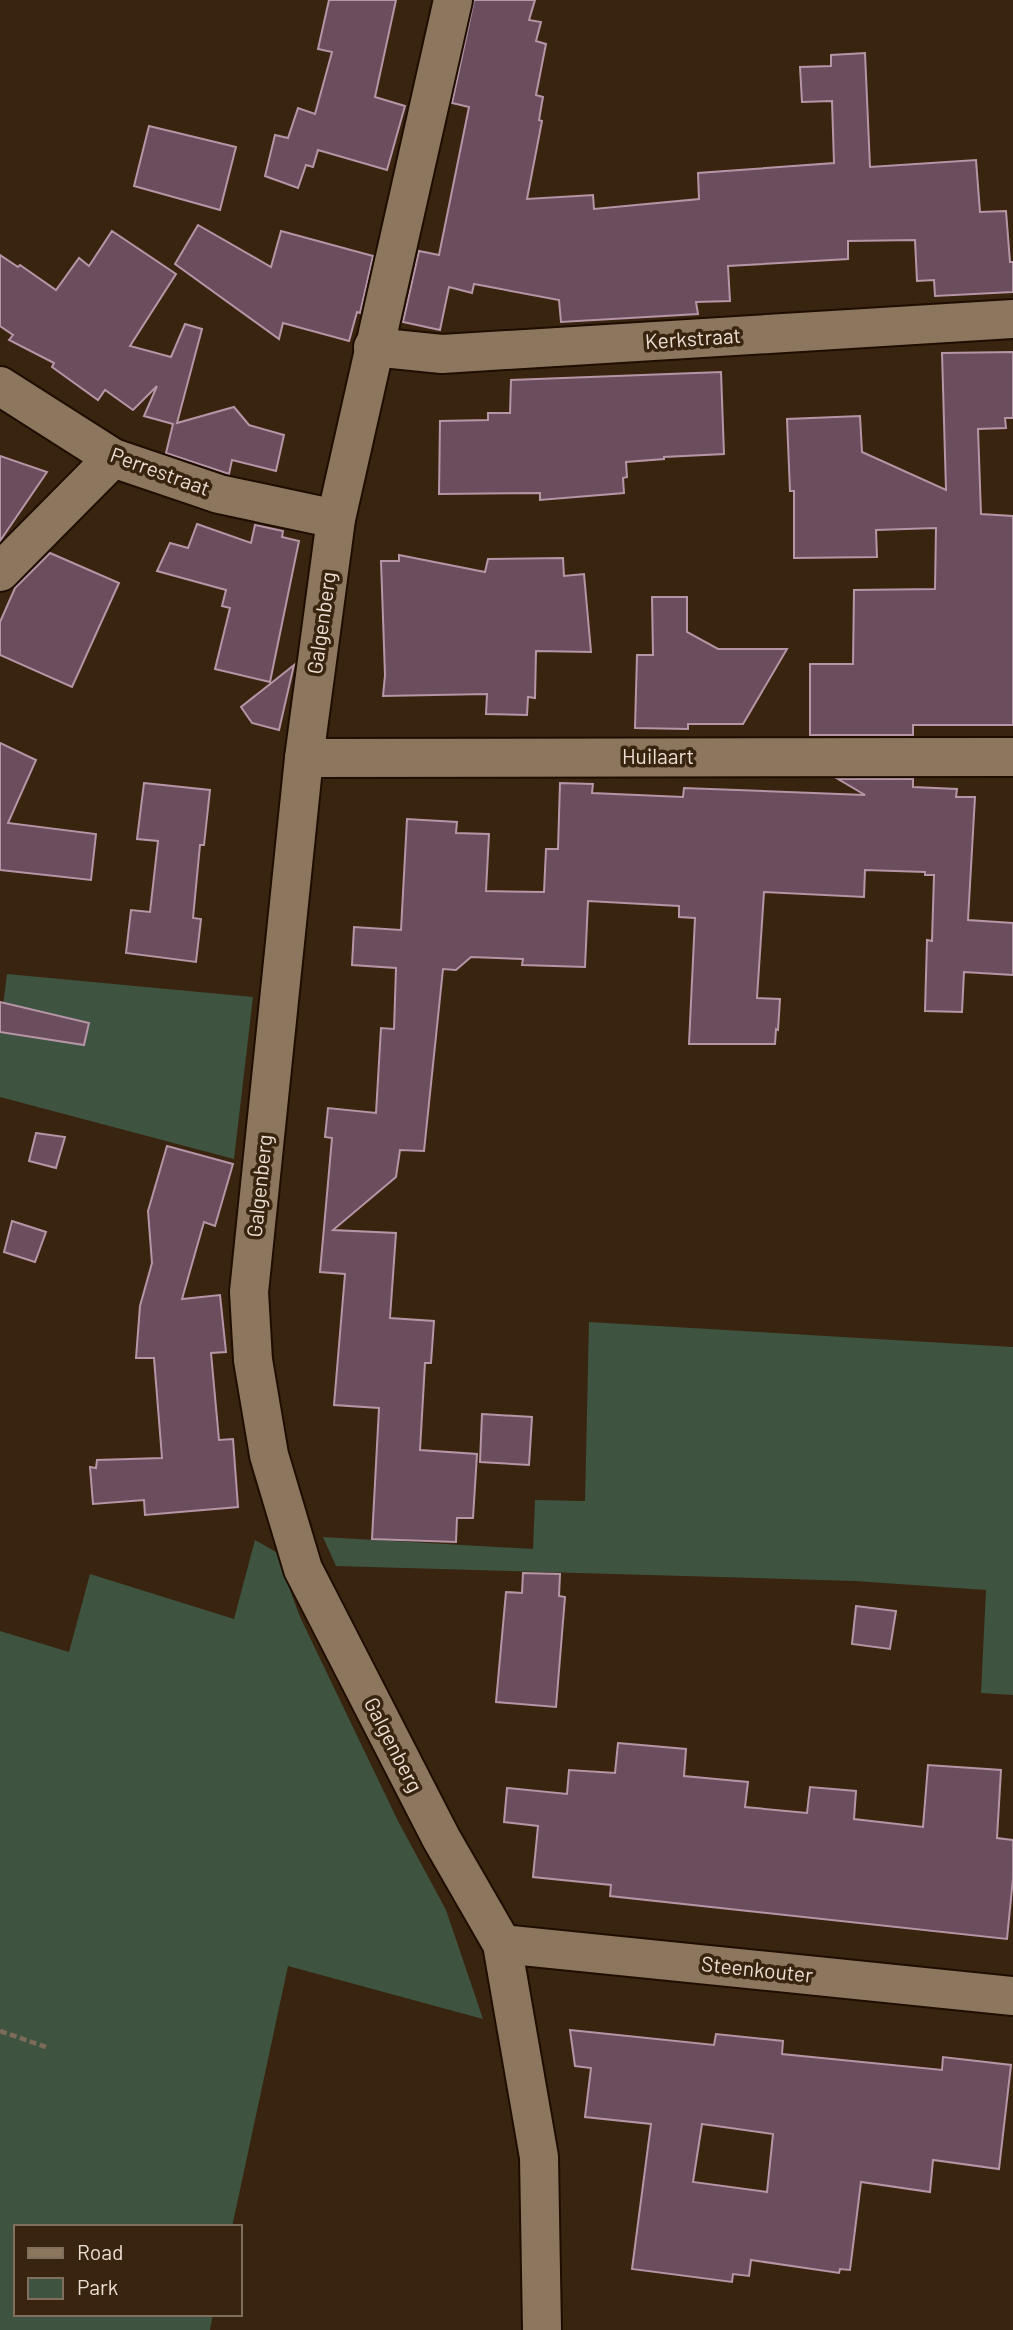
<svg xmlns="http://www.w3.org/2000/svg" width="1013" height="2330" font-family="Barlow,sans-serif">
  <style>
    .green { fill: #3e5340 }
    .building { fill: #6b4e5e; stroke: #b595a6; stroke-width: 2; fill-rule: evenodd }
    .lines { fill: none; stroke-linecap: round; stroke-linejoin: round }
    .minor-casing { stroke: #1f0d00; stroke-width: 42 }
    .path { stroke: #7d6b59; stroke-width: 4.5; stroke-dasharray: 7 3.5; stroke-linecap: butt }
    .minor { stroke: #8d765e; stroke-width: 38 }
    .labels { text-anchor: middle; stroke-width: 7; stroke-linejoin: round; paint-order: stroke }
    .street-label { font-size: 21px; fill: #ecded2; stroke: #39250f }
  </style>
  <rect width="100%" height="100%" fill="#39250f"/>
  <g class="green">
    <path d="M7,974L253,997L234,1159L0,1097V1030Z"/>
    <path d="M589,1322L1013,1347V1695L981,1693L986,1590L855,1581L336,1566L323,1537L533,1549L535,1500L585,1501Z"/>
    <path d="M255,1540L276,1552L300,1617L398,1821L446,1910L483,2019L288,1966L232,2227H16V2314H213L210,2330H0V1631L69,1652L90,1574L234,1619Z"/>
  </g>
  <g class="building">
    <path d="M329,0H396L375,97L405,106L387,170L318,150L313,167L306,165L298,188L265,176L275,135L288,138L298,108L315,114L332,52L318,49Z"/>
    <path d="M474,0H535L529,20L541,22L536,41L546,44L536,95L543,97L539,120L542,121L527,199L593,195L594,209L699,199L698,173L834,163L832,101L802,102L800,67L831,66V55L865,53L870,167L976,160L980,212L1006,211L1010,262H1013V292L935,296L934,280L917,281L915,240L848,241V259L728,266L730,301L696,302L698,314L561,322L559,300L474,284L472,293L449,287L440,330L403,322L419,251L439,255L469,107L452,103Z"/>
    <path d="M149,126L236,147L220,210L134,186Z"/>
    <path d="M198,225L271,267L281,231L373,256L360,313L357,312L349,341L283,323L279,339L175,264Z"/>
    <path d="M112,231L176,274L130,346L171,357L185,324L202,329L177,423L234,407L249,425L284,435L276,471L232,460L229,474L166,453L173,424L144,416L157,386L133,410L105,390L98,400L52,367L54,363L9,340L13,335L0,326V255L18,267L20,265L56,290L79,258L89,266Z"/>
    <path d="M1013,352V418H1005L1006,428L978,429L981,514L1013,516V725H913V735H810V664H853L854,590L935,589L936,528L876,530L877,557L794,558V491H790L787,419L860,416L862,452L946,490L942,353Z"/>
    <path d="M721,372L724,454L664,457V459L626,462L627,477L623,478L624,493L540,500V493L439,494L440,421L488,420V413H510L511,380Z"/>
    <path d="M0,456L47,472L0,541Z"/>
    <path d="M197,524L251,543L255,525L283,531L282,537L299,541L270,682L215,669L230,608L222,606L226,590L157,571L170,543L188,548Z"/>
    <path d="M50,553L119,583L72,687L0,655V622L15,588Z"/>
    <path d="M399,555L485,572L488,559L563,558L564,576L584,574L591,652L536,651L535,698L528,697L527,715L486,714L487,694L383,696L385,675L381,561H399Z"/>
    <path d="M652,597H687V632L718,649H787L743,724H688V729L635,728L637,655H653Z"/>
    <path d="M294,665L279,730L252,723L241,707Z"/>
    <path d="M0,743L36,760L8,823L96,834L91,880L0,870Z"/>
    <path d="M838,779H913V787L957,789L956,797H975L968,920L1013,923V975L964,972L962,1012L925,1011L927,940L932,941L934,875H925V872L865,870L864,897L764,892L757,998L780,999L778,1030L776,1029L775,1044H689L695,918L679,917V906L588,901L585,967L522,965L523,959L471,957L456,970L443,969L424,1151L400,1150L396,1177L333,1230L396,1233L390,1318L434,1321L431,1363H425L420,1450L477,1454L473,1518H457L456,1542L372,1539L379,1408L334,1405L345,1274L320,1272L332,1138L325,1137L328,1108L376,1113L381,1028L394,1029L396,968L352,965L354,927L401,930L407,819L457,822L456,833L489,834L486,891L544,892L546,849H558L560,783L593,784L592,793L683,797L684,788L865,795Z"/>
    <path d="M144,783L210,790L204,845H200L193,918L201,919L196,962L126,953L131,910L150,912L158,841L137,839Z"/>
    <path d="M0,1002L89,1023L84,1045L0,1032Z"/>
    <path d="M36,1133L65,1137L56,1168L29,1161Z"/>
    <path d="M167,1146L233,1164L215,1226L204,1222L182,1299L220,1295L226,1352L211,1353L219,1440L233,1439L238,1507L145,1515L144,1500L93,1504L90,1467L96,1468L97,1460L162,1458L154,1358H136L140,1306L152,1263L148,1211Z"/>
    <path d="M12,1221L46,1232L35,1262L4,1252Z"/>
    <path d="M482,1414L532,1417L529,1465L480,1462Z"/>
    <path d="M523,1573L560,1574L559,1596L565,1597L556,1707L496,1702L506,1592L522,1593Z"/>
    <path d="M856,1606L896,1611L890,1649L852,1644Z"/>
    <path d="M618,1743L686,1749L684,1776L748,1782L745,1807L807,1813L810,1787L856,1791L854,1819L923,1827L928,1765L1001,1770L997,1838L1013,1840V1878L1007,1939L610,1896L611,1885L533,1877L538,1826L504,1822L507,1788L567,1794L569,1770L615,1773Z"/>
    <path d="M570,2030L714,2045L716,2034L783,2041L782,2054L942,2070L943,2057L1011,2065L999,2169L933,2160L930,2192L861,2182L850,2270L840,2269L839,2273L751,2260L749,2276L733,2274L732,2282L632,2269L651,2124L585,2117L591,2068L575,2066ZM702,2124L773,2134L767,2192L693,2182Z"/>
  </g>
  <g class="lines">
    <g class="minor-casing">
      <g id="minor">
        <path d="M453,0L336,519L304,758L249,1292L253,1360L269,1455L303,1569L441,1838L502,1944L539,2157L542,2330"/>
        <path d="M373,347L442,354L1013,319"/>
        <path d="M0,386L113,458L219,494L336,519"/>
        <path d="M0,572L113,458"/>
        <path d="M304,758L1013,757"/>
        <path d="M502,1944L1013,1996"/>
      </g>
    </g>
    <path class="path" d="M0,2031L46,2047"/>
    <use href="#minor" class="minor"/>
  </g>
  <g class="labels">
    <g class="street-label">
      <text transform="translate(693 339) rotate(-4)" y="7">Kerkstraat</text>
      <text transform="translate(160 472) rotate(20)" y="7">Perrestraat</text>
      <text transform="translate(322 623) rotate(-82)" y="7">Galgenberg</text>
      <text x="658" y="764">Huilaart</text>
      <text transform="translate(260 1186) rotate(-84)" y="7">Galgenberg</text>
      <text transform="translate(393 1745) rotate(63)" y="7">Galgenberg</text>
      <text transform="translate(757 1970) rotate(6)" y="7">Steenkouter</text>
    </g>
  </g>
  <rect x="14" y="2225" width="228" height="91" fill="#39250f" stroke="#816f5d" stroke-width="2"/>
  <rect x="28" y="2248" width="35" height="10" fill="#8d765e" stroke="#816f5d" stroke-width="2"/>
  <text x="77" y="2260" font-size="21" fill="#ecded2">Road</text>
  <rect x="28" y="2278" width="35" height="21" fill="#3e5340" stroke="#816f5d" stroke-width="2"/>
  <text x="77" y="2295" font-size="21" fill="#ecded2">Park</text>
</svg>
